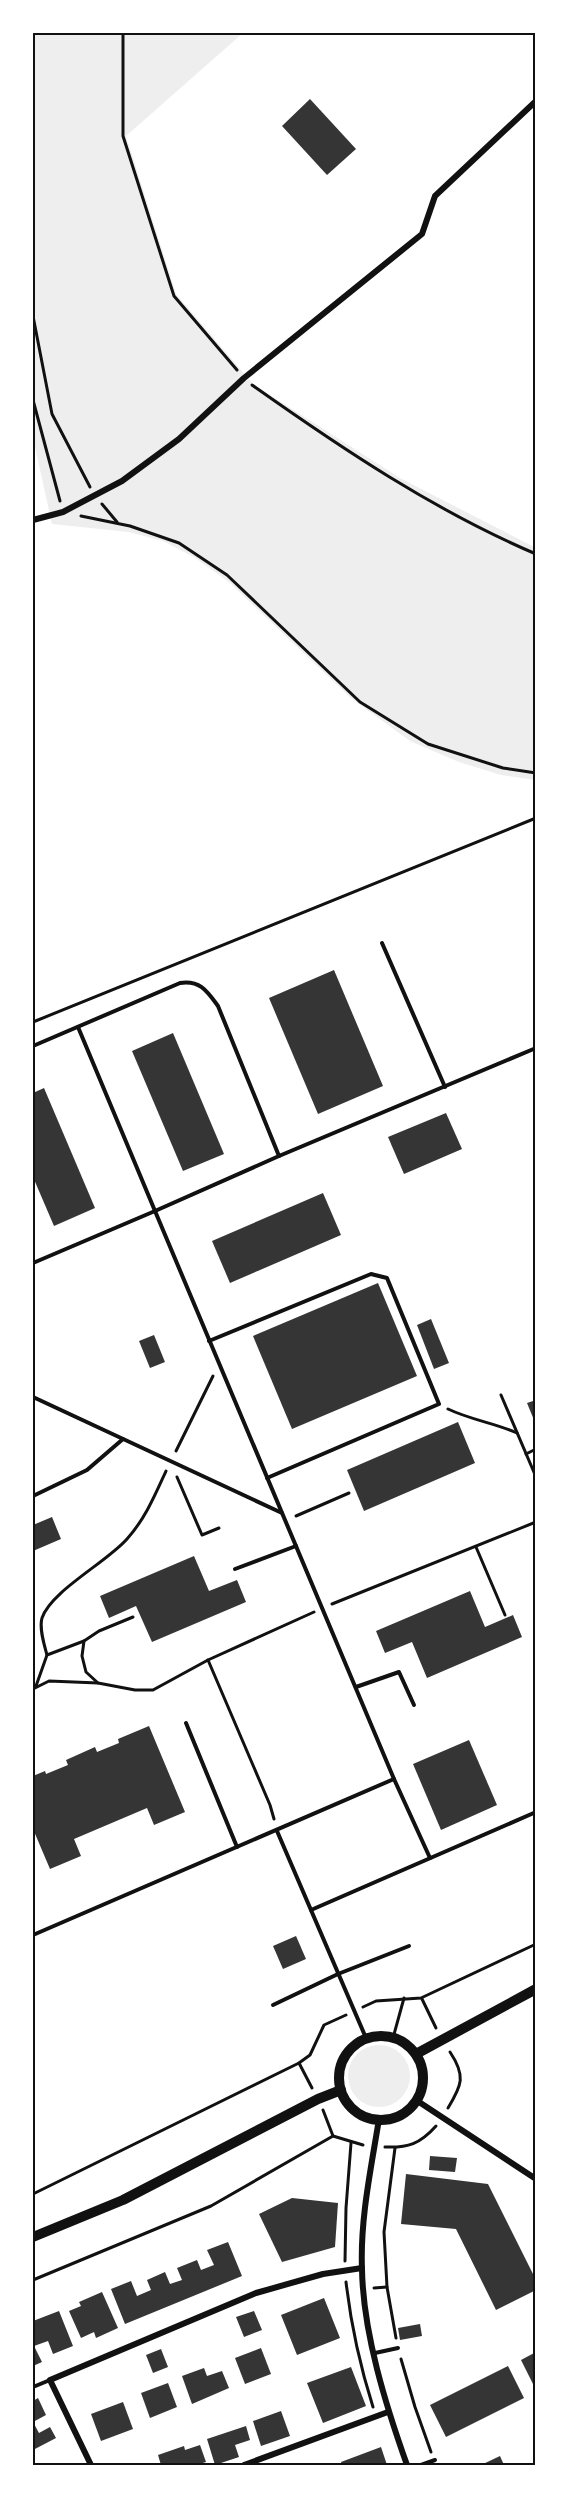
<svg xmlns="http://www.w3.org/2000/svg" width="569" height="2498" font-family="'Sofia Sans Condensed',sans-serif">
  <style>
    .green { fill: #eee }
    .building { fill: #353535 }
    .lines { fill: none; stroke-linecap: round; stroke-linejoin: round }
    .path { stroke: #111; stroke-width: 3 }
    .service { stroke: #111; stroke-width: 4 }
    .minor { stroke: #111; stroke-width: 6 }
    .secondary { stroke: #111; stroke-width: 10 }
    .neatline { fill: none; stroke: #111; stroke-width: 2 }
  </style>
  <rect width="100%" height="100%" fill="#fff"/>
  <g class="green">
    <path d="M33,33H243L126,136L176,294L253,384L400,478L536,548V780L501,775L459,762L410,741L351,698L229,582L194,557L163,541L129,532L52,524L33,438Z"/>
    <circle cx="379" cy="2076" r="31"/>
  </g>
  <g class="building">
    <path d="M310,99L356,149L327,175L282,126Z"/>
    <path d="M334,970L383,1086L318,1114L269,998Z"/>
    <path d="M173,1033L224,1154L183,1171L132,1051Z"/>
    <path d="M44,1088L95,1208L54,1226L33,1177V1093Z"/>
    <path d="M446,1113L462,1149L404,1174L388,1137Z"/>
    <path d="M323,1193L341,1235L230,1283L212,1241Z"/>
    <path d="M378,1283L417,1376L292,1429L253,1336Z"/>
    <path d="M431,1319L449,1363L434,1369L417,1325Z"/>
    <path d="M154,1335L165,1362L150,1368L139,1341Z"/>
    <path d="M536,1400V1425L527,1403Z"/>
    <path d="M458,1422L475,1463L364,1511L347,1470Z"/>
    <path d="M52,1517L61,1539L33,1551V1525Z"/>
    <path d="M194,1556L209,1591L237,1580L246,1602L152,1642L136,1606L109,1618L100,1596Z"/>
    <path d="M470,1591L485,1627L513,1615L522,1637L427,1678L412,1642L385,1653L376,1631Z"/>
    <path d="M149,1726L185,1812L154,1825L147,1808L74,1839L81,1856L50,1869L33,1829V1776L45,1771L46,1774L68,1765L66,1760L95,1747L97,1752L119,1743L118,1739Z"/>
    <path d="M469,1740L497,1805L441,1830L413,1764Z"/>
    <path d="M296,1936L306,1959L283,1969L273,1946Z"/>
    <path d="M430,2156L457,2158L455,2172L429,2170Z"/>
    <path d="M406,2174L488,2184L536,2280V2290L496,2310L456,2229L401,2224Z"/>
    <path d="M292,2198L338,2203L335,2247L282,2262L259,2214Z"/>
    <path d="M228,2242L242,2276L125,2324L111,2289L131,2281L137,2296L151,2290L147,2280L165,2272L170,2284L182,2280L177,2268L197,2260L201,2270L214,2265L207,2250Z"/>
    <path d="M102,2292L118,2328L96,2338L94,2332L81,2338L69,2311L81,2306L79,2302Z"/>
    <path d="M324,2298L340,2338L297,2355L281,2315Z"/>
    <path d="M59,2311L73,2346L53,2354L48,2341L34,2346L42,2362L33,2366V2321Z"/>
    <path d="M254,2311L262,2330L244,2337L236,2317Z"/>
    <path d="M420,2324L422,2336L400,2340L398,2328Z"/>
    <path d="M261,2348L271,2374L245,2384L235,2358Z"/>
    <path d="M161,2349L168,2367L153,2373L146,2355Z"/>
    <path d="M536,2352V2390L521,2360Z"/>
    <path d="M508,2366L524,2398L446,2437L430,2405Z"/>
    <path d="M351,2367L366,2406L323,2423L307,2383Z"/>
    <path d="M204,2368L207,2376L222,2371L229,2388L192,2404L182,2376Z"/>
    <path d="M168,2383L177,2407L150,2418L141,2393Z"/>
    <path d="M38,2398L46,2415L33,2422V2401Z"/>
    <path d="M123,2402L133,2429L101,2441L91,2414Z"/>
    <path d="M281,2411L290,2436L261,2446L253,2421Z"/>
    <path d="M33,2422L39,2433L50,2427L56,2438L33,2450Z"/>
    <path d="M246,2426L250,2440L235,2445L239,2457L215,2465L207,2439Z"/>
    <path d="M200,2445L206,2462L196,2465H161L158,2455L184,2446L185,2450Z"/>
    <path d="M381,2447L387,2465H342L341,2462Z"/>
    <path d="M500,2456L504,2465H481Z"/>
  </g>
  <g class="lines">
    <g class="path">
      <path d="M123,33V136L174,296L237,370"/>
      <path d="M33,316L52,414L90,487"/>
      <path d="M252,385C341,448 435,511 536,554"/>
      <path d="M33,400L60,501"/>
      <path d="M102,504L117,522"/>
      <path d="M81,516L130,526L179,543L227,575L360,702L428,744L503,768L536,773"/>
      <path d="M33,1022L536,818"/>
      <path d="M501,1395L536,1477"/>
      <path d="M448,1409C471,1420 495,1423 517,1433"/>
      <path d="M176,1451L213,1376"/>
      <path d="M526,1454L536,1449"/>
      <path d="M177,1477L202,1535L219,1528"/>
      <path d="M296,1516L349,1493"/>
      <path d="M476,1547L505,1615"/>
      <path d="M332,1604L536,1522"/>
      <path d="M84,1641L82,1656L86,1672L98,1683L135,1690H153L208,1660L314,1612"/>
      <path d="M47,1655C44,1644 39,1628 42,1618C51,1591 107,1562 127,1539C145,1519 155,1495 166,1471"/>
      <path d="M208,1660L270,1805L274,1819"/>
      <path d="M36,1686L47,1655L84,1641L99,1631L133,1617"/>
      <path d="M33,1689L49,1681L98,1683"/>
      <path d="M422,1999L436,2028"/>
      <path d="M363,2007L376,2001L421,1998L536,1944"/>
      <path d="M393,2038L404,1998"/>
      <path d="M299,2063L312,2088"/>
      <path d="M448,2108C462,2085 466,2076 450,2052"/>
      <path d="M323,2110L333,2136L363,2145"/>
      <path d="M385,2147C408,2148 420,2144 436,2126"/>
      <path d="M395,2148L384,2232L387,2287L396,2338"/>
      <path d="M33,2194L299,2063L310,2055L324,2025L346,2015"/>
      <path d="M345,2261L346,2208L351,2143"/>
      <path d="M33,2280L211,2206L333,2136"/>
      <path d="M346,2282C351,2325 360,2366 373,2407"/>
      <path d="M374,2288L387,2287"/>
      <path d="M401,2359L415,2407L431,2452"/>
    </g>
    <g class="service">
      <path d="M382,943L445,1087"/>
      <path d="M78,1027L155,1211L279,1156L536,1048"/>
      <path d="M33,1046L180,983C200,980 207,991 218,1006L279,1156"/>
      <path d="M33,1263L155,1211L394,1779L33,1935"/>
      <path d="M209,1341L371,1274L387,1278L439,1404L267,1478"/>
      <path d="M33,1397L282,1513"/>
      <path d="M33,1496L87,1470L123,1439"/>
      <path d="M235,1569L296,1546"/>
      <path d="M356,1687L399,1672L414,1705"/>
      <path d="M186,1723L237,1847"/>
      <path d="M394,1779L430,1858"/>
      <path d="M277,1831L366,2038"/>
      <path d="M311,1910L536,1812"/>
      <path d="M273,2005L338,1974L409,1946"/>
      <path d="M375,2353L398,2348"/>
      <path d="M33,2387L50,2380"/>
      <path d="M421,2465L435,2460"/>
    </g>
    <g class="minor">
      <path d="M33,520L63,512L122,481L179,439L244,378L422,234L435,196L536,101"/>
      <path d="M416,2100L536,2179"/>
      <path d="M379,2119C371,2169 360,2219 362,2269C363,2333 386,2406 407,2465"/>
      <path d="M91,2465L50,2380L256,2293L323,2274L362,2268"/>
      <path d="M244,2465L388,2412"/>
    </g>
    <g class="secondary">
      <circle cx="381" cy="2078" r="42"/>
      <path d="M416,2054L536,1989"/>
      <path d="M33,2237L123,2200L318,2099L341,2090"/>
    </g>
  </g>
  <rect width="569" height="2498" fill="none" stroke="#ffffff" stroke-width="69"/>
  <rect x="34" y="34" width="500" height="2430" class="neatline"/>
</svg>
